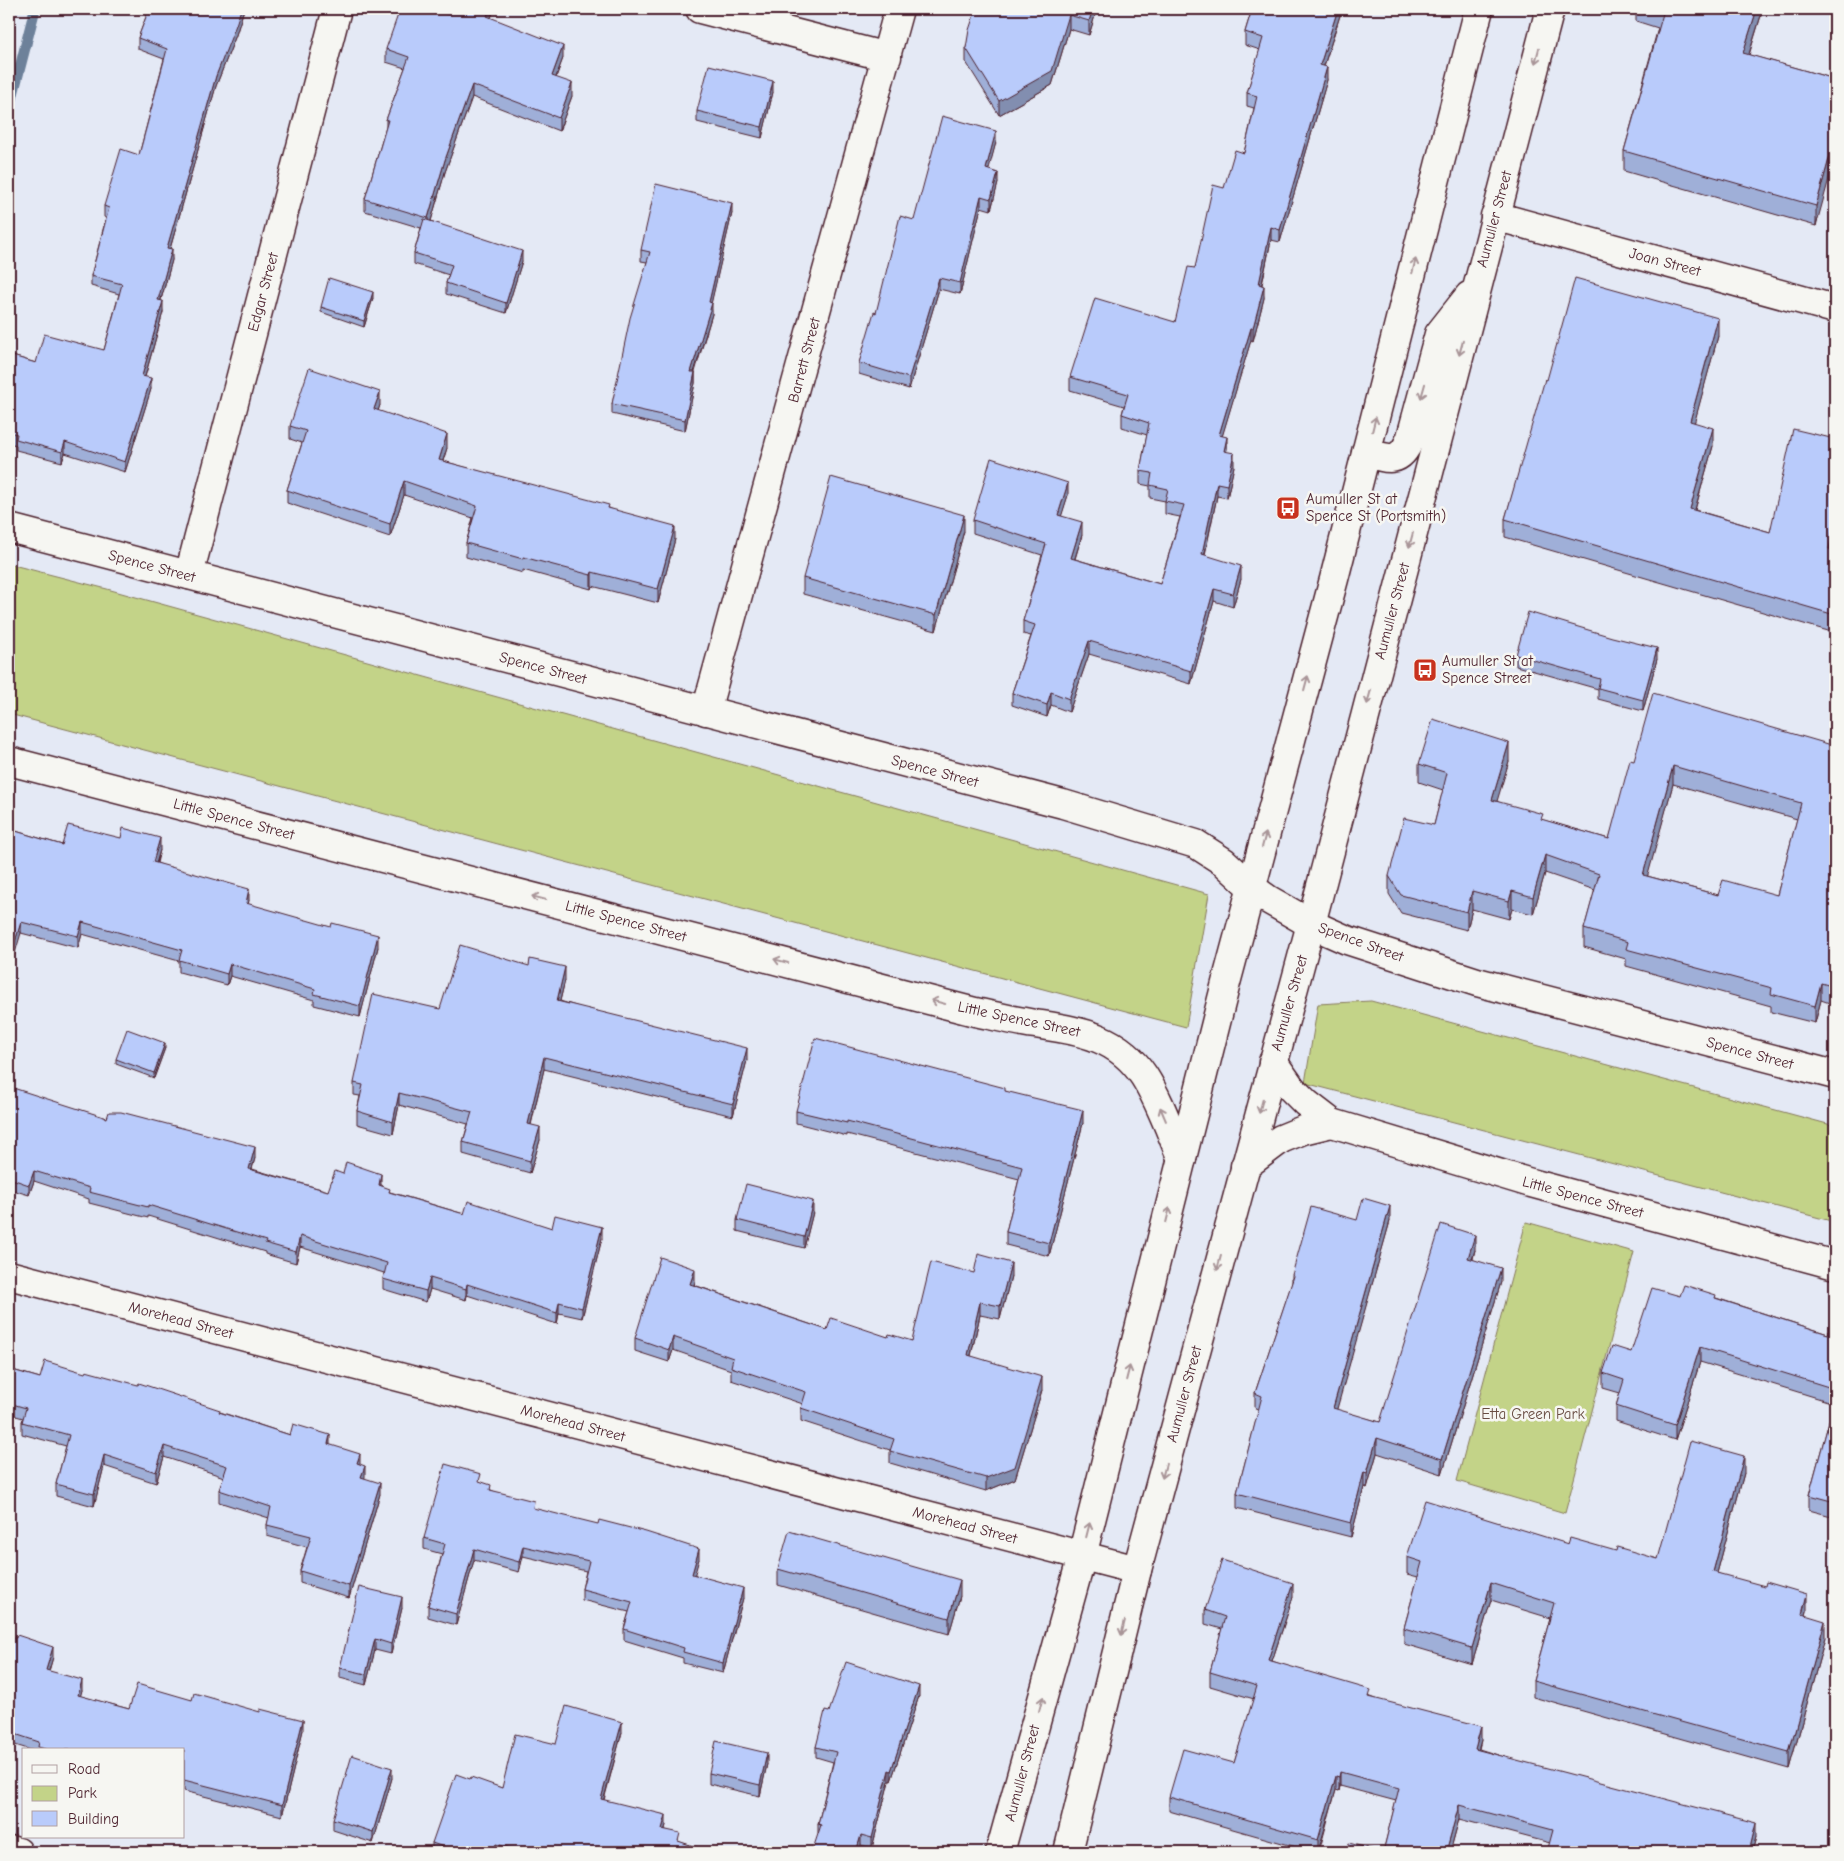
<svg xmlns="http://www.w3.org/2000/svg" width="1844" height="1861" font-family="'Comic Neue',sans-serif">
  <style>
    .green { fill: #c3d388; stroke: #86795a }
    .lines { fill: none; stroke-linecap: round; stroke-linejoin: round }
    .stream { stroke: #6d819a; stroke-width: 11 }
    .minor-casing { stroke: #4a1f2b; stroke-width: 31 }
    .tertiary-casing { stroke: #4a1f2b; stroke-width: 31 }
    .secondary-casing { stroke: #4a1f2b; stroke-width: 31 }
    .minor { stroke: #f6f6f2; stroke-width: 28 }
    .tertiary { stroke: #f6f6f2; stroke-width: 28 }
    .secondary { stroke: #f6f6f2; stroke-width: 28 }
    .wall { fill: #9fafd8; stroke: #4a1f2b; fill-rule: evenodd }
    .shaded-wall { fill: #828eb0; stroke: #4a1f2b }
    .building { fill: #b9cbfb; stroke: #4a1f2b; fill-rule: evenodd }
    .oneway { stroke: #a99598 }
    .labels { text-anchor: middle; stroke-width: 5; stroke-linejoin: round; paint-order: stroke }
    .street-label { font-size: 15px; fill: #4a1f2b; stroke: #f6f6f2 }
    .poi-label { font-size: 15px; fill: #4a1f2b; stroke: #f6f6f2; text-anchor: start }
    .park-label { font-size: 15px; fill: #684c42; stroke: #f6f6f2 }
  </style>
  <rect width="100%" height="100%" fill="#e4e9f5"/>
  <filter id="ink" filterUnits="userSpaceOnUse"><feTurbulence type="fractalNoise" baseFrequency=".02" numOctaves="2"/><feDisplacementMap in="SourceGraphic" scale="10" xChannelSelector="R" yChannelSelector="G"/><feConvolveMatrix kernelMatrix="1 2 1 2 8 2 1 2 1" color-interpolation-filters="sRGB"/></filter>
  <g filter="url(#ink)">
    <g class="green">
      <path d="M9,564L107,589L1209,894L1186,1027L9,714Z"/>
      <path d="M1371,1001L1835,1126V1222L1305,1083L1318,1004Z"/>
      <path d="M1526,1222L1634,1252L1565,1513L1457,1481Z"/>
    </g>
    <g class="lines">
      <path class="stream" d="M9,110L35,9"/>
      <g class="minor-casing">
        <g id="minor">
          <path d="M700,9L887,57"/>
          <path d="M1495,216L1835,309"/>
          <path d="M189,575L337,9"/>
          <path d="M706,711L899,9"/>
          <path d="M9,761L975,1012C995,1016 1015,1021 1035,1024C1078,1031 1117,1035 1144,1076C1160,1101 1170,1131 1182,1159"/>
          <path d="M1273,1062L1292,1089L1306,1103L1332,1123L1531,1183L1835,1265"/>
          <path d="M1245,1166L1281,1139L1303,1130L1332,1123"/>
          <path d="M9,1275L1137,1570"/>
          <path d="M9,1850L18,1852"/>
        </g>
      </g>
      <g class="tertiary-casing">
        <g id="tertiary">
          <path d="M9,528L1063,804L1196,844L1224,862L1251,887"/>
          <path d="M1311,924L1347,940L1477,982L1835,1075"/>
        </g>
      </g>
      <g class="secondary-casing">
        <g id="secondary">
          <path d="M1366,452C1389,460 1401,464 1411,437L1439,334L1469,296"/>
          <path d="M1251,887L1269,900L1311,924"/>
          <path d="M1000,1852L1082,1556L1226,983L1334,579L1479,9"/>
          <path d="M1068,1852L1137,1570L1311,924L1550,9"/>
        </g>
      </g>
      <use href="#minor" class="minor"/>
      <use href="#tertiary" class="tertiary"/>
      <use href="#secondary" class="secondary"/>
    </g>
    <g class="wall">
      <path d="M149,9H244L236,35L216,86L170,249L172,260L161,300L163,312L145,377L151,389L125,472L65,453L62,462L16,450V445L9,443V355L36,363L104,350L119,294L91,286V276L106,218L104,217V206L139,155L164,59L138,49V38Z"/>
      <path d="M492,9V15L491,18L563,58L556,77L572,96L559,131L472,97L445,172L431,221L522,261L506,313L446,294V283L449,275L414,264V253L421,228L365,211V199L386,127V120L405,68L386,62V49L449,15Z"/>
      <path d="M976,9H1097L1089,35L1069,29L1052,85L999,115L966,62V48Z"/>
      <path d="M1252,9H1342L1324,66L1327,80L1280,242L1271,240L1262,285L1264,298L1253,341L1251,340L1222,436L1227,449L1226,451L1234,466L1227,498L1217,496L1205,555L1241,579L1233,607L1214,601L1191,684L1089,654L1069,712L1051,705L1047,717L1012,705V693L1031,636L1023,634V621L1042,555L973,533V520L1068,495L1061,516L1082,535L1075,559L1160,584L1180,517L1165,514V501L1150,498V486L1140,484V471L1147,435L1122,427V414L1124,406L1070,390V377L1175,322L1224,188L1244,153L1254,108L1247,106V93L1260,50L1245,45V32Z"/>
      <path d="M1636,9H1763L1749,55L1835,79L1816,226L1624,171V151L1658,28L1636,21Z"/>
      <path d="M773,92L762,138L697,122V111Z"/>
      <path d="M996,142L988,170L998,183L991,210L981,207L960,294L939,289L909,389L859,374V363L876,313L914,220Z"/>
      <path d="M732,213L711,303L712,314L695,372V383L685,431L612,414V404L647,262L641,261V250Z"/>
      <path d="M373,298L364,327L321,312V307Z"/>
      <path d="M1718,336L1694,423L1713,446L1695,510L1770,532L1835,439V536L1832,550L1835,551V633L1505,537V519L1547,380Z"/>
      <path d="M380,405L378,411L447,448L443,461L609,508L675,539L658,603L592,586L591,589L523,570V573L466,557V543L473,518L404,495L390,537L287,503V490L302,443L290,439V426Z"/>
      <path d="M964,531L936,631L803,594V578Z"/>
      <path d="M1516,655L1657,659L1643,711L1598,699V689L1516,666Z"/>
      <path d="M1835,746V1005L1821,1000L1815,1023L1771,1012V1006L1626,966V959L1584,947V929L1595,890L1545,873L1533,914L1512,909L1509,919L1472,909L1467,930L1401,913L1389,894V876L1434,825L1443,790L1419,782V764L1509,761L1496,801L1543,820L1609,839L1634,761ZM1673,784L1797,819L1777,895H1718L1647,876Z"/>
      <path d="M9,829L62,845L160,850L157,863L249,900L248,904L378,947L360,1017L314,1005V1000L230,976L227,985L179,972V961L82,934L78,948L21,933Z"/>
      <path d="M565,980L560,1001L747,1060L733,1116L544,1069L531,1125L540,1140L530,1173L463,1154V1142L468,1124L399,1105L393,1134L357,1124V1111L360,1096L354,1095V1083L440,1009Z"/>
      <path d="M165,1048L154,1078L116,1064V1059Z"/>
      <path d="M9,1090L107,1118L255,1158L252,1169L328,1191L381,1184V1186L390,1192L464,1214L552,1228L602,1238L582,1318L559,1313L557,1324L467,1295L466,1300L430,1289L426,1302L383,1289V1279L384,1273L300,1247L296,1263L265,1254V1252L148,1216V1218L89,1203V1199L34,1181L29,1195L9,1189Z"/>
      <path d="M1005,1091L1083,1123L1049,1256L1006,1245V1232L1019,1179L847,1134V1136L796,1123V1111Z"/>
      <path d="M813,1212L804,1248L737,1231V1220Z"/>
      <path d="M1357,1220L1390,1221L1336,1410L1380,1422L1475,1250L1473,1259L1501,1282L1442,1474L1377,1453L1367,1488L1364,1487L1351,1537L1237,1508V1493L1259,1409L1255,1408V1393L1292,1283V1275Z"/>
      <path d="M974,1273L1011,1276L1000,1319L980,1315L971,1356L1042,1390L1015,1479L986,1491L890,1463V1450L801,1421V1408L803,1404L731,1380V1370L673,1350L669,1362L635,1351V1338L695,1282L694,1285L827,1330L888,1337L912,1341Z"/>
      <path d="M1680,1296L1716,1298L1828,1334L1835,1333V1517L1809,1510V1495L1834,1403L1700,1362L1675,1440L1616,1421V1406L1620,1393L1603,1388V1373L1631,1352Z"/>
      <path d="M9,1369L40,1378L220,1412L290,1435L330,1445L360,1464L364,1478L380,1494L349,1598L300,1583V1571L307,1547L267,1536V1525L269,1518L219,1502V1490L224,1477L164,1457L156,1483L104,1466L94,1506L56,1496V1484L66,1446L22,1434V1422L23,1418L9,1414Z"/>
      <path d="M1744,1473L1717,1573L1807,1611L1806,1615L1825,1638L1789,1769L1533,1697V1681L1550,1618L1491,1600L1472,1664L1404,1644V1628L1418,1577L1407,1574V1557L1568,1544L1658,1559Z"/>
      <path d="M481,1482L491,1490L534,1509L699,1559L694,1574L743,1598L723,1673L683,1663V1658L624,1640V1629L629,1612L582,1600V1589L586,1571L523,1556L519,1572L474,1560L456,1625L428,1617V1606L442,1554L424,1549V1538Z"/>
      <path d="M778,1569L960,1596L949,1634L778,1585Z"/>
      <path d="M1293,1597L1272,1661L1371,1697L1481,1740L1479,1749L1756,1837L1752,1852H1547L1550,1843L1459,1819L1450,1852H1383L1396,1801L1340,1786L1339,1791L1336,1790L1319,1852H1314L1169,1811V1797L1234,1763L1254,1699L1210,1686V1672L1222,1629L1205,1624V1610Z"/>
      <path d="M402,1608L391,1654L375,1650L366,1685L340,1678V1668Z"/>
      <path d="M9,1636L53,1657L49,1671L82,1690L80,1696L129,1709L192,1700L303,1730L282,1816L184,1791V1750H31L9,1743Z"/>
      <path d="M919,1696L891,1781H889L872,1848L818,1834V1824L833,1762L816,1757V1747L829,1712Z"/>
      <path d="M622,1732L604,1800L666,1825L665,1829L680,1842L711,1852H432V1843L470,1779L502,1788L556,1744Z"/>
      <path d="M767,1764L760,1796L709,1784V1773Z"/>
      <path d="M392,1778L373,1843L333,1830V1819Z"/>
    </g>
    <g class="shaded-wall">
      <path d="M241,9H244L236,35L216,86L167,259V248L216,76Z"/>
      <path d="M490,9H492V15L487,29V16Z"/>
      <path d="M1093,9H1097L1089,35V21Z"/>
      <path d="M1338,9H1342L1320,78V65Z"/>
      <path d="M1757,9H1763L1743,73V53Z"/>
      <path d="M1069,15V29L1052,85L999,115V101Z"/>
      <path d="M563,46V58L552,88V76Z"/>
      <path d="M1327,67V80L1280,242V230Z"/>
      <path d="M773,81V92L762,138V127Z"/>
      <path d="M572,83V96L559,131V118Z"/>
      <path d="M472,85V97L445,172L428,231V218L445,160Z"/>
      <path d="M996,131V142L986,180V169Z"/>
      <path d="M1835,137V157L1816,226V206Z"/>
      <path d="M998,173V183L991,210V199Z"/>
      <path d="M981,196V207L960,294V283Z"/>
      <path d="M732,203V213L709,313V302Z"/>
      <path d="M1271,227V240L1259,297V284Z"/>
      <path d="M172,249V260L158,310V300Z"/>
      <path d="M522,251V261L506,313V303Z"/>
      <path d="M939,278V289L909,389V378Z"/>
      <path d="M1264,286V298L1253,341V328Z"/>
      <path d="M373,292V298L364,327V321Z"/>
      <path d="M163,301V312L142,387V376Z"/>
      <path d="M712,303V314L691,382V372Z"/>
      <path d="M1718,318V336L1690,439V421Z"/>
      <path d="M1251,328V340L1219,447V435Z"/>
      <path d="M695,372V383L685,431V420Z"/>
      <path d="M151,378V389L125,472V462Z"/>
      <path d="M380,392V405L374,423V409Z"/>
      <path d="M1713,428V446L1690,527V509Z"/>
      <path d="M447,434V448L439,473V460Z"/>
      <path d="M1227,437V449L1224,463V451Z"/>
      <path d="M65,442V453L62,462V452Z"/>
      <path d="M1234,453V466L1227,498V485Z"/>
      <path d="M404,481V495L390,537V524Z"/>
      <path d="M1068,483V495L1058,527V515Z"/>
      <path d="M1217,483V496L1202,567V554Z"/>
      <path d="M964,515V531L936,631V615Z"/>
      <path d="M1835,518V536L1829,567V549Z"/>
      <path d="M1082,522V535L1071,571V558Z"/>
      <path d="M675,526V539L658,603V589Z"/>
      <path d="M1241,566V579L1233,607V594Z"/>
      <path d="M592,572V586L591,589V575Z"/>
      <path d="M1214,589V601L1191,684V671Z"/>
      <path d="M1089,641V654L1069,712V699Z"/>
      <path d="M1657,648V659L1643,711V700Z"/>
      <path d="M1051,692V705L1047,717V705Z"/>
      <path d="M1509,743V761L1492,818V800Z"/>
      <path d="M1673,766V784L1643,893V875Z"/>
      <path d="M160,838V850L153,874V862Z"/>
      <path d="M1545,855V873L1533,914V897Z"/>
      <path d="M249,889V900L246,915V903Z"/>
      <path d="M1472,891V909L1467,930V912Z"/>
      <path d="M1512,891V909L1509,919V901Z"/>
      <path d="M21,922V933L9,973V961Z"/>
      <path d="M82,922V934L78,948V936Z"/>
      <path d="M378,935V947L360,1017V1006Z"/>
      <path d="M230,964V976L227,985V974Z"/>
      <path d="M565,967V980L557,1013V1001Z"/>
      <path d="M1821,983V1000L1815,1023V1006Z"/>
      <path d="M165,1043V1048L154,1078V1073Z"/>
      <path d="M747,1048V1060L733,1116V1104Z"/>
      <path d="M544,1057V1069L528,1136V1124Z"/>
      <path d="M399,1093V1105L393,1134V1122Z"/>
      <path d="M1083,1110V1123L1049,1256V1243Z"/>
      <path d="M540,1127V1140L530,1173V1161Z"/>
      <path d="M255,1147V1158L249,1179V1169Z"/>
      <path d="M34,1171V1181L29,1195V1185Z"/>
      <path d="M381,1174V1184L379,1196V1185Z"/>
      <path d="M813,1201V1212L804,1248V1237Z"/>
      <path d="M1390,1206V1221L1333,1423V1408Z"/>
      <path d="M602,1227V1238L582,1318V1308Z"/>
      <path d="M1475,1235V1250L1468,1272V1258Z"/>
      <path d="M300,1236V1247L296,1263V1252Z"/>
      <path d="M1011,1263V1276L1000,1319V1306Z"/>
      <path d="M1501,1268V1282L1442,1474V1459Z"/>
      <path d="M695,1269V1282L690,1297V1284Z"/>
      <path d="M430,1278V1289L426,1302V1291Z"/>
      <path d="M467,1284V1295L466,1300V1289Z"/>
      <path d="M559,1302V1313L557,1324V1313Z"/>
      <path d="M980,1302V1315L968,1368V1355Z"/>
      <path d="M673,1337V1350L669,1362V1350Z"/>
      <path d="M1700,1347V1362L1675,1440V1425Z"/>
      <path d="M1042,1377V1390L1015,1479L986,1491V1478Z"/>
      <path d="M330,1435V1446L328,1444Z"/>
      <path d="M1377,1438V1453L1367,1488V1473Z"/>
      <path d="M164,1446V1457L156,1483V1472Z"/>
      <path d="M360,1454V1466L357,1463Z"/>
      <path d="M104,1455V1466L94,1506V1494Z"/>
      <path d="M1744,1456V1473L1713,1588V1572Z"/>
      <path d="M365,1466V1477L361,1489V1477Z"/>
      <path d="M1364,1472V1487L1351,1537V1523Z"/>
      <path d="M380,1483V1494L349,1598V1586Z"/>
      <path d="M523,1546V1556L519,1572V1562Z"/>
      <path d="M474,1549V1560L456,1625V1614Z"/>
      <path d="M699,1549V1559L692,1584V1574Z"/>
      <path d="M960,1580V1596L949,1634V1618Z"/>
      <path d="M1293,1583V1597L1268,1673V1660Z"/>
      <path d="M1491,1583V1600L1472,1664V1648Z"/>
      <path d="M743,1588V1598L723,1673V1663Z"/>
      <path d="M1807,1594V1611L1802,1631V1614Z"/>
      <path d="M402,1597V1608L391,1654V1644Z"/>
      <path d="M1825,1621V1638L1789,1769V1752Z"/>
      <path d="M375,1639V1650L366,1685V1674Z"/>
      <path d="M53,1647V1657L46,1681V1670Z"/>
      <path d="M82,1680V1690L78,1706V1695Z"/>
      <path d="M919,1686V1696L891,1781V1771Z"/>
      <path d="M303,1720V1730L282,1816V1805Z"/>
      <path d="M622,1722V1732L601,1809V1799Z"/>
      <path d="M1481,1726V1740L1475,1762V1749Z"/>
      <path d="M767,1753V1764L760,1796V1785Z"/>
      <path d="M392,1768V1778L373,1843V1832Z"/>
      <path d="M889,1770V1781L872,1848V1838Z"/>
      <path d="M1340,1772V1786L1339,1791V1777Z"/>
      <path d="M1336,1776V1790L1318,1852V1840Z"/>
      <path d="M1459,1805V1819L1450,1852H1446Z"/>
      <path d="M666,1815V1825L662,1839V1829Z"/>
      <path d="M1756,1823V1837L1752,1852H1749Z"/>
      <path d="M861,1835V1846L859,1852H856Z"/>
      <path d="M496,1844V1852H493Z"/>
    </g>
    <g class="building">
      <path d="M149,9H241L236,25L216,76L167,248L172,249L158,300L163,301L142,376L151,378L125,462L65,442L62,452L16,439L17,434L9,432V355L36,363L44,334L104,350L122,284L91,276L109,208L104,206L121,149L139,155L167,49L138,38Z"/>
      <path d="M400,9H430L449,15L451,9H490L487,16L563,46L552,76L572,83L559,118L472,85L445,160L428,218L365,199L388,120H386L409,57L386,49Z"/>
      <path d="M976,9H1093L1089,21L1069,15L1052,71L999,101L966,48L969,30Z"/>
      <path d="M1252,9H1338L1320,65L1327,67L1280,230L1271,227L1259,284L1264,286L1253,328H1251L1219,435L1227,437L1224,451L1234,453L1227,485L1217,483L1202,554L1241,566L1233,594L1214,589L1191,671L1089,641L1069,699L1051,692L1047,705L1012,693L1035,625L1023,621L1046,544L973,520L991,458L1068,483L1058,515L1082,522L1071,558L1160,584L1184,505L1165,501L1168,489L1150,485L1152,473L1140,471L1149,423L1122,414L1128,394L1070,377L1095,298L1175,322L1188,267L1195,268L1213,185L1224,188L1235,150L1244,153L1257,96L1247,93L1263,38L1245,32Z"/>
      <path d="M1660,9H1757L1743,53L1835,79V137L1816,206L1624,151L1664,10Z"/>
      <path d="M709,65L773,81L762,127L697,111Z"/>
      <path d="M942,116L996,131L986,169L998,173L991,199L981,196L960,283L939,278L909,378L859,363L874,312L876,313L900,216L914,220Z"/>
      <path d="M656,184L732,203L709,302L712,303L691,372H695L685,420L612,404L630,318L650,252L641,250Z"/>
      <path d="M424,219L522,251L506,303L446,283L452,265L414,253Z"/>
      <path d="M329,278L373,292L364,321L321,307Z"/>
      <path d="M1575,278L1718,318L1690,421L1713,428L1690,509L1770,532L1793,429L1835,439V518L1829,549L1835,551V615L1505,519L1545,379L1547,380Z"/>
      <path d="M309,368L380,392L374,409L447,434L439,460L609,505L608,508L675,526L658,589L592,572L591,575L523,557V559L466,543L477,506L404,481L390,524L287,490L306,431L290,426Z"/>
      <path d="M831,477L964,515L936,615L803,578Z"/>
      <path d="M1528,612L1612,637L1657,648L1643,700L1598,688L1600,679L1516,655Z"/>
      <path d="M1653,693L1835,746V987L1821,983L1815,1006L1771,994L1772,988L1626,949L1628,942L1584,929L1599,874L1545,855L1533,897L1512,891L1509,901L1472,891L1467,912L1401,895L1389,876L1404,818L1434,825L1447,773L1419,764L1433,719L1509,743L1492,800L1543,814L1541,819L1609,839L1630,760L1634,761ZM1673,766L1801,803L1777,895L1723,880L1718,895L1643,875Z"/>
      <path d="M68,825L121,838L123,828L160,838L153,862L249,889L246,903L331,927L332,923L378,935L360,1006L314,994L315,989L230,964L227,974L179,960L182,950L82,922L78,936L21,922L9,961V829L62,845Z"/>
      <path d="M460,945L529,966L530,959L565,967L557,1001L747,1048L733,1104L544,1057L528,1124L540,1127L530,1161L463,1142L472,1112L399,1093L393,1122L357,1111L363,1085L354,1083L373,994L440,1009Z"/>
      <path d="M127,1029L165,1043L154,1073L116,1059Z"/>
      <path d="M815,1038L1005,1088V1091L1083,1110L1049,1243L1006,1232L1022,1167L847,1121V1123L796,1111Z"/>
      <path d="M10,1087L107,1118L109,1112H121L255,1147L249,1169L328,1191L335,1171L343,1174L346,1162L381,1174L379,1185L390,1189L389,1192L464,1214L468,1201L552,1228L555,1215L602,1227L582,1308L559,1302L557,1313L467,1284L466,1289L430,1278L426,1291L383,1279L387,1263L300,1236L296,1252L265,1243L266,1241L148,1205V1207L89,1192L90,1188L34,1171L29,1185L9,1178V1090Z"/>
      <path d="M746,1184L813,1201L804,1237L737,1220Z"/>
      <path d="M1363,1198L1390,1206L1333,1408L1380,1422L1441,1224L1475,1235L1468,1258L1501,1268L1442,1459L1377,1438L1367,1473L1364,1472L1351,1523L1237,1493L1262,1396L1255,1393L1294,1276L1292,1275L1311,1207L1357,1220Z"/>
      <path d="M978,1254L1011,1263L1000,1306L980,1302L968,1355L1042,1377L1015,1467L986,1478L890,1451L894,1439L801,1408L806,1392L731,1367L733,1358L673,1337L669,1350L635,1338L660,1257L695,1269L690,1284L827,1330L831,1318L888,1337L889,1334L912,1341L931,1262L974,1273Z"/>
      <path d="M1684,1285L1716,1295L1715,1298L1828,1334L1829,1331L1835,1333V1389L1700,1347L1675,1425L1616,1406L1624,1380L1603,1373L1612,1346L1631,1352L1652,1288L1680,1296Z"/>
      <path d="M45,1361L85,1373L86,1371L138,1385L139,1383L220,1410L219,1412L290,1435L293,1424L330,1435L328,1444L360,1454L357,1463L365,1466L361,1477L380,1483L349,1586L300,1571L311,1536L267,1525L271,1507L219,1490L227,1466L164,1446L156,1472L104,1455L94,1494L56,1484L69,1435L22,1422L26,1408L9,1403V1369L40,1378Z"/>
      <path d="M1835,1399V1502L1809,1495Z"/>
      <path d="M1690,1441L1744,1456L1713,1572L1765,1586L1766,1582L1807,1594L1802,1614L1825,1621L1789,1752L1533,1681L1554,1603L1491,1583L1472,1648L1404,1628L1422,1562L1407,1557L1425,1500L1568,1544L1570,1538L1616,1551L1617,1547L1658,1559Z"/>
      <path d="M445,1464L481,1474L479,1481L491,1485L490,1490L534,1501L533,1508L598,1524L599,1520L646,1532L699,1549L692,1574L743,1588L723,1663L683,1652L684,1648L624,1629L632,1602L582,1589L589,1561L523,1546L519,1562L474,1549L456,1614L428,1606L445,1544L424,1538Z"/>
      <path d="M789,1531L960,1580L949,1618L778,1569Z"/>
      <path d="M1222,1560L1293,1583L1268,1660L1371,1690L1369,1697L1481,1726L1475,1749L1756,1823L1749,1852H1547L1553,1830L1459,1805L1446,1852H1383L1399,1788L1340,1772L1339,1777L1336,1776L1318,1840L1169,1797L1183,1749L1234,1763L1257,1686L1210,1672L1225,1617L1205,1610Z"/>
      <path d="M359,1587L402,1597L391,1644L375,1639L366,1674L340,1668Z"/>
      <path d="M17,1635L53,1647L46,1670L82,1680L78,1695L129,1709L137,1684L192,1700L194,1693L260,1712V1709L303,1720L282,1805L184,1780V1750H49L38,1747L39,1742L9,1732V1636L16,1638Z"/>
      <path d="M846,1662L919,1686L891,1771L889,1770L872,1838L861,1835L856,1852H812L821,1825L818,1824L836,1752L816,1747L825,1711L829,1712Z"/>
      <path d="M566,1706L622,1722L601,1799L666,1815L662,1829L680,1833L678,1841L711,1852H526L496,1844L493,1852H458L432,1843L456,1774L470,1779L471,1777L502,1788L515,1734L556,1744Z"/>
      <path d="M716,1741L767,1753L760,1785L709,1773Z"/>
      <path d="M352,1755L392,1768L373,1832L333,1819Z"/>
      <path d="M1349,1843L1382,1852H1346Z"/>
    </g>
    <defs><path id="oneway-shaft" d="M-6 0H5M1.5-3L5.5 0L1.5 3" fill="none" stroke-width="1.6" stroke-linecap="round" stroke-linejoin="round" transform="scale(1.25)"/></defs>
    <g class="oneway">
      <use href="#oneway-shaft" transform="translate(1537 56) rotate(105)"/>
      <use href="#oneway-shaft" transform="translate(1414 266) rotate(-76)"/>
      <use href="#oneway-shaft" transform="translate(1461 348) rotate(105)"/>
      <use href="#oneway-shaft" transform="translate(1423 391) rotate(106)"/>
      <use href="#oneway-shaft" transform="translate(1374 424) rotate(-76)"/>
      <use href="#oneway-shaft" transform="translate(1411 540) rotate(105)"/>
      <use href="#oneway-shaft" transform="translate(1306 683) rotate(-75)"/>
      <use href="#oneway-shaft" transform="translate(1369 697) rotate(105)"/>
      <use href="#oneway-shaft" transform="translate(1264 840) rotate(-75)"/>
      <use href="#oneway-shaft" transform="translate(539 898) rotate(-165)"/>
      <use href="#oneway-shaft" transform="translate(781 961) rotate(-165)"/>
      <use href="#oneway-shaft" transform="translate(938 1002) rotate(-165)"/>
      <use href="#oneway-shaft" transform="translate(1261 1106) rotate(105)"/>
      <use href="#oneway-shaft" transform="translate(1163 1114) rotate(-113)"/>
      <use href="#oneway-shaft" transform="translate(1168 1215) rotate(-76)"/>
      <use href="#oneway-shaft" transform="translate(1219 1263) rotate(105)"/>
      <use href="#oneway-shaft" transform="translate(1128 1373) rotate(-76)"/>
      <use href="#oneway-shaft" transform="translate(1164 1471) rotate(105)"/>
      <use href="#oneway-shaft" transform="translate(1088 1530) rotate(-76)"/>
      <use href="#oneway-shaft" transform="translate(1123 1628) rotate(104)"/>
      <use href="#oneway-shaft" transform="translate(1041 1704) rotate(-75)"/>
    </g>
  </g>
  <defs>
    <g id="bus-square" transform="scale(1.25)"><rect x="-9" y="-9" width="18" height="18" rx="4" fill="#c8321e" stroke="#f6f6f2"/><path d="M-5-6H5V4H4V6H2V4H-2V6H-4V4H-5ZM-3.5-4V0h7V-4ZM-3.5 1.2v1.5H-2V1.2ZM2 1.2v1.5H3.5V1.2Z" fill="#fff"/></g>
  </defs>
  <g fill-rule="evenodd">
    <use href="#bus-square" x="1288" y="508"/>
    <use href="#bus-square" x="1425" y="670"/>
  </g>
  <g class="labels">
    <g class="street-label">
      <text transform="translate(1494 219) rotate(-75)" y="5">Aumuller Street</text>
      <text transform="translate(1665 262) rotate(15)" y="5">Joan Street</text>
      <text transform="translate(263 292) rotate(-75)" y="5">Edgar Street</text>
      <text transform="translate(804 360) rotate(-75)" y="5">Barrett Street</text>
      <text transform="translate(152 566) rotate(15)" y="5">Spence Street</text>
      <text transform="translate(1392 611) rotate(-75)" y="5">Aumuller Street</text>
      <text transform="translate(543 668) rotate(15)" y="5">Spence Street</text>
      <text transform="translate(935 771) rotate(15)" y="5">Spence Street</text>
      <text transform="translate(234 819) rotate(15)" y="5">Little Spence Street</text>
      <text transform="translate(626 921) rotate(15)" y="5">Little Spence Street</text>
      <text transform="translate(1361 942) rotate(20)" y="5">Spence Street</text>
      <text transform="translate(1289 1003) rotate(-74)" y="5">Aumuller Street</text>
      <text transform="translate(1019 1019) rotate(12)" y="5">Little Spence Street</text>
      <text transform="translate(1750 1053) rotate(15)" y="5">Spence Street</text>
      <text transform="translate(1583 1197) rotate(15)" y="5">Little Spence Street</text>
      <text transform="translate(181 1320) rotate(15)" y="5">Morehead Street</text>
      <text transform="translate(1184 1394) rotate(-75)" y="5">Aumuller Street</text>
      <text transform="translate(573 1423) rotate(15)" y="5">Morehead Street</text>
      <text transform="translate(965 1525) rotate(15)" y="5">Morehead Street</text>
      <text transform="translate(1022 1773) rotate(-75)" y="5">Aumuller Street</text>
    </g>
    <g class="poi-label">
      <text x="1306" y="504">Aumuller St at<tspan x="1306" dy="17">Spence St (Portsmith)</tspan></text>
      <text x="1442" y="666">Aumuller St at<tspan x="1442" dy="17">Spence Street</tspan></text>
    </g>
    <g class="park-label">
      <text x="1533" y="1419">Etta Green Park</text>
    </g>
  </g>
  <rect width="1844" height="1861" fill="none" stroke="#f6f6f2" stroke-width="30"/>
  <rect x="15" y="15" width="1814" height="1831" fill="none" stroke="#4a1f2b" stroke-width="2" filter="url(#ink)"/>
  <rect x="22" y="1748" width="162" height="90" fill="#f6f6f2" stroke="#b1a0a2"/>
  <rect x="32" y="1765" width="25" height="8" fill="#f6f6f2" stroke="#b1a0a2"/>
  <text x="68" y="1774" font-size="15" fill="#4a1f2b">Road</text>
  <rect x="32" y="1786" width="25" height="15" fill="#c3d388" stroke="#b1a0a2"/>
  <text x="68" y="1798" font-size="15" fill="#4a1f2b">Park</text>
  <rect x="32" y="1811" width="25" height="15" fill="#b9cbfb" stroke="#b1a0a2"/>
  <text x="68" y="1824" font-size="15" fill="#4a1f2b">Building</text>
</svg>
